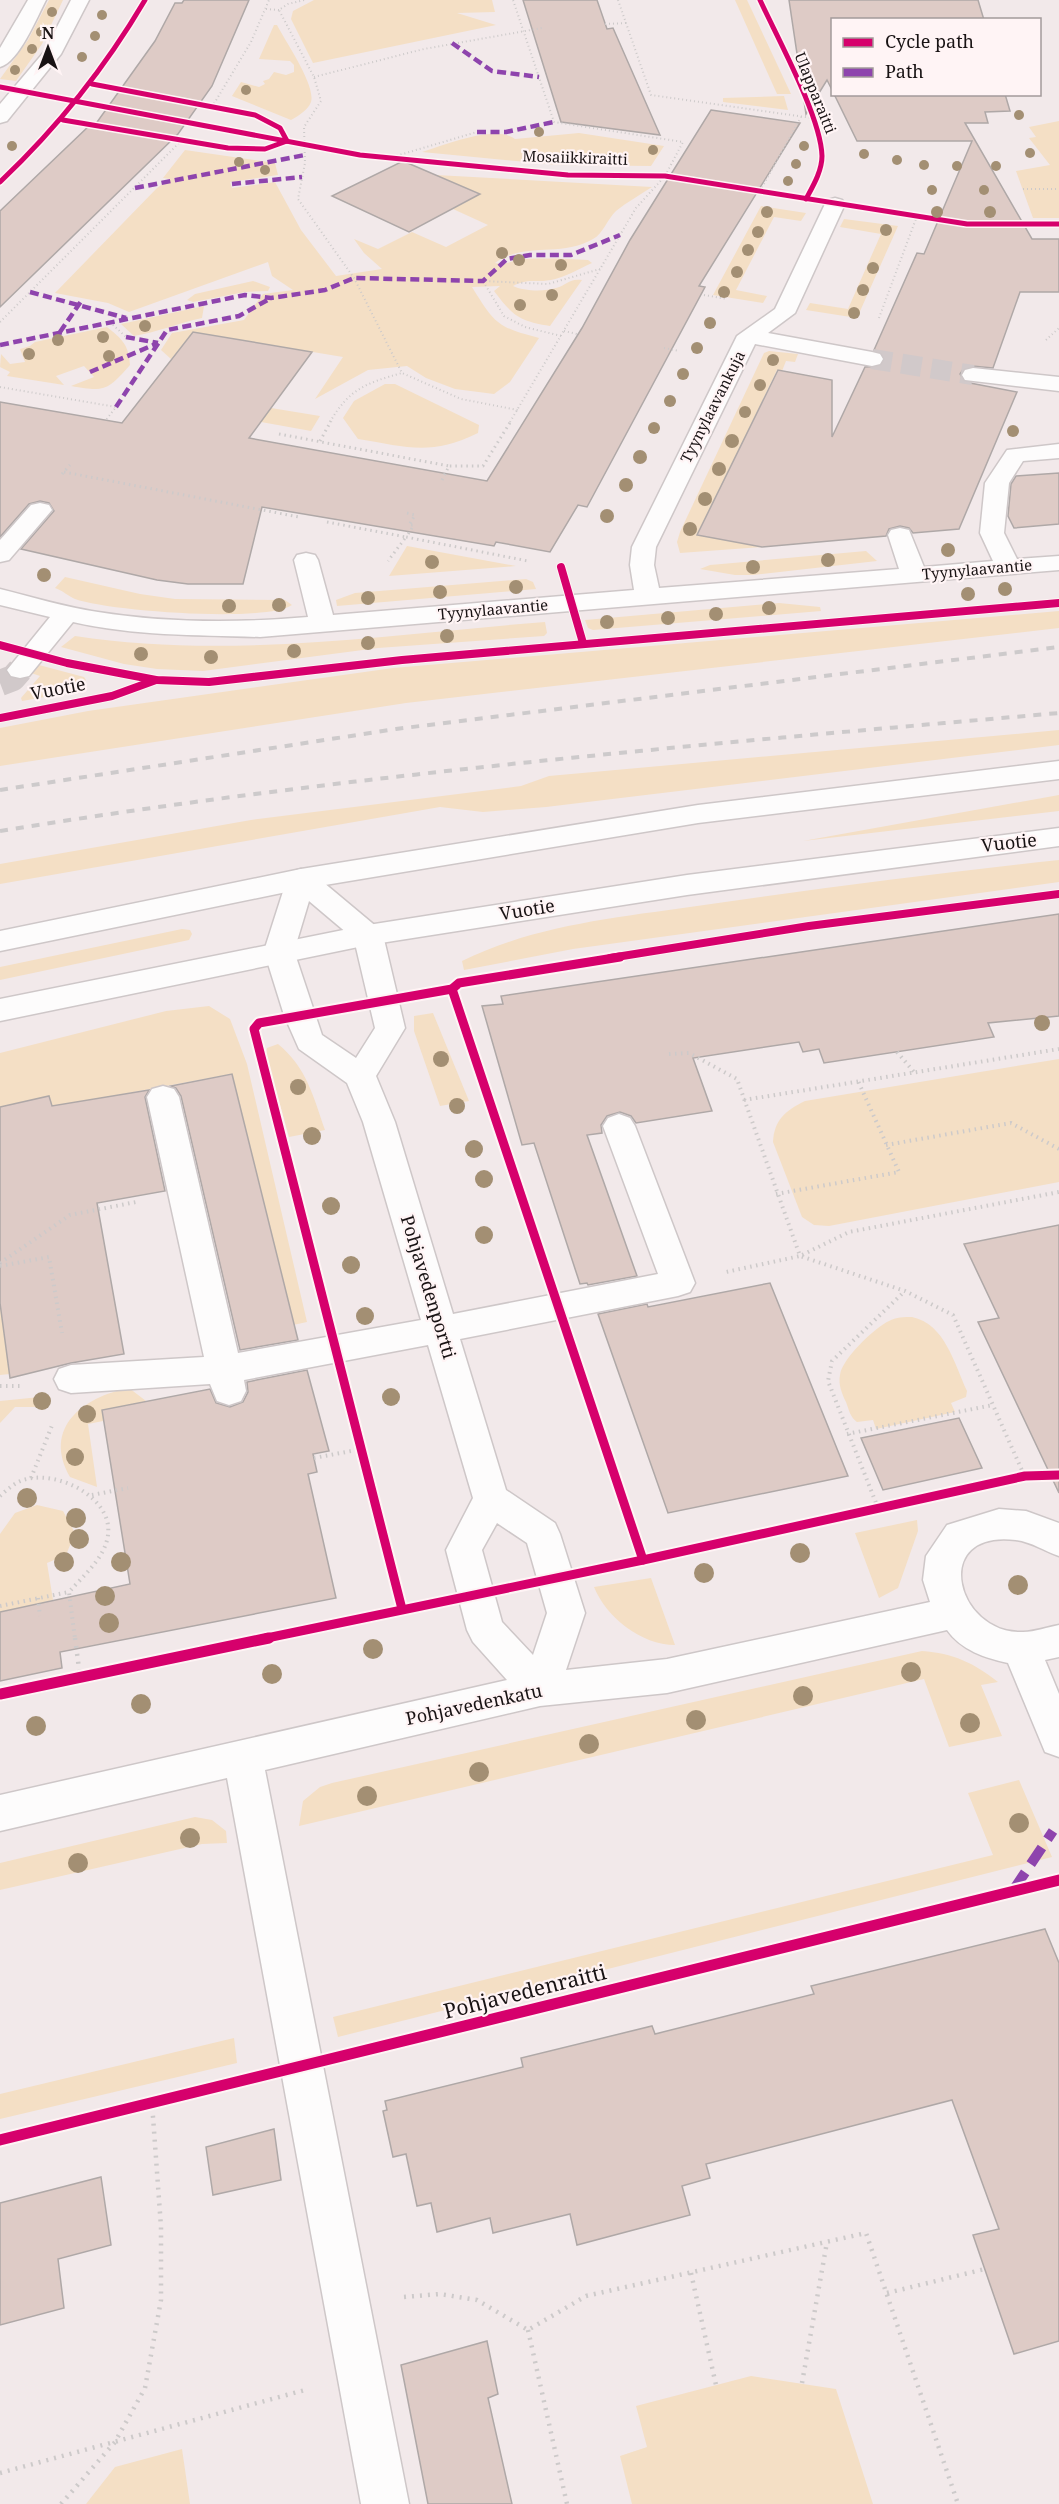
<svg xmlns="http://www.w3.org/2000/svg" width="1059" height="2504" font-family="'Noto Serif',serif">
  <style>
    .green { fill: #f4dfc5 }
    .building { fill: #decbc6; stroke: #afa8a7; stroke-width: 1.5 }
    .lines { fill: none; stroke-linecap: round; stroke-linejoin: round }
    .minor-tunnel-far1 { stroke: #d1c9ca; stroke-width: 20; stroke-dasharray: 20 10; stroke-linecap: butt }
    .minor-tunnel { stroke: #d1c9ca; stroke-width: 26; stroke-dasharray: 26 13; stroke-linecap: butt }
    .minor-casing { stroke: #cec7c8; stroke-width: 3 }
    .major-casing { stroke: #cec7c8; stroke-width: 3 }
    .path-far3 { stroke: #cdcaca; stroke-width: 2; stroke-dasharray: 1 3; stroke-linecap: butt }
    .path-far2 { stroke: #cdcaca; stroke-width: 3; stroke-dasharray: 1.5 4; stroke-linecap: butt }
    .path-far1 { stroke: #cdcaca; stroke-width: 4; stroke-dasharray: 1.5 4.5; stroke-linecap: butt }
    .path { stroke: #cdcaca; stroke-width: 4.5; stroke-dasharray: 2 6; stroke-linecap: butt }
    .minor { fill: #fdfcfc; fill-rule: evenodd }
    .major { fill: #fdfcfc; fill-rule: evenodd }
    .rail { stroke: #cdcacb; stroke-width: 4; stroke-dasharray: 8 8; stroke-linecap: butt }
    .quiet-far1 { stroke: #8e44ad; stroke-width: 4.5; stroke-dasharray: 9 4.5; stroke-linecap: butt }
    .quiet { stroke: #8e44ad; stroke-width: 10; stroke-dasharray: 20 10; stroke-linecap: butt }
    .cycleway-far3-casing { stroke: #fff4f5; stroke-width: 8 }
    .cycleway-far2-casing { stroke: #fff4f5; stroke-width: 10 }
    .cycleway-far1-casing { stroke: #fff4f5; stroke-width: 13 }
    .cycleway-casing { stroke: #fff4f5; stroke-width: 15 }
    .cycleway-far3 { stroke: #d6006c; stroke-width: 5 }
    .cycleway-far2 { stroke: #d6006c; stroke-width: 8 }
    .cycleway-far1 { stroke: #d6006c; stroke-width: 9 }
    .cycleway { stroke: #d6006c; stroke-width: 11 }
    .tree { fill: #a38f73 }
    .labels { text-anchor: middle; stroke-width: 4.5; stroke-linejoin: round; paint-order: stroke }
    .far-street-label { font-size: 15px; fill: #191314; stroke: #fff4f5 }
    .street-label { font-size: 18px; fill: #191314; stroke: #fff4f5 }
    .near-street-label { font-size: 21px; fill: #191314; stroke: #fff4f5 }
  </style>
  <rect width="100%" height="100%" fill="#f2e9ea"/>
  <g class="green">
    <path d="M49,0H63L42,44L16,81L0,79L28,40Z"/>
    <path d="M314,0H492L495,12L457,13L496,25L313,63L291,19L293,11Z"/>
    <path d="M735,0H747L791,94H777Z"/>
    <path d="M274,25H277C285,41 316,85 311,102C308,110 298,116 291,120L232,96L241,82L259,87L265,84L263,81L269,79L274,72L286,75L294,72V65L290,61L259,59Z"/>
    <path d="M784,96L788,110L723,102V98Z"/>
    <path d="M1059,121V218H1033L1016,171L1050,165L1029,138L1036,137L1029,127Z"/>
    <path d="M579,133L664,146L651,166L558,165L422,152C444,145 496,124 515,139Z"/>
    <path d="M185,150L275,163L278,175L230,182L232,188L275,182L301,230L336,276L382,269L364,253L354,239L378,249L412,232L446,247L488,225L453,209L480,194L436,175L652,187C640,195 627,202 616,211C608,218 603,234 593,239C560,258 525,241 495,263C507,266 513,259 526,259C546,258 568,259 588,260L592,263C579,269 565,277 551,280C534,283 530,278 513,286C523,291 544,292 556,288C567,285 569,278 582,280L550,326C519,321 513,316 494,291L500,286L472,287C495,324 497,327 539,338L510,382L494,394L455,389L426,378L407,366L368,370L315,399L343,357L193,332L171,359L161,350L172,333L244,320L263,294L293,290L272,276L268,262L129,312L108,303L55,293L157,188L170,179L163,178Z"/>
    <path d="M761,206L806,213L801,221L774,217L736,290L767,296L763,303L713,295Z"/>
    <path d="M844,219L898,226L857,318L806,310L810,303L848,309L881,234L840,227Z"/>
    <path d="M253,281L270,287L268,291L245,292L193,302L187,300L195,294Z"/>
    <path d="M204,306L202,318C179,323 158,332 134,336L121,324Z"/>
    <path d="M107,327C122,339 129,345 130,365C107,391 105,392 71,386L94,377L84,366L56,376L64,385L7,376L10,372L0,367L1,354L10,364L25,362L20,349L30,346L35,342Z"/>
    <path d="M769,351L798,354L795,362L786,361L782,371L777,370L698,535L762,547L680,553L677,542L680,532L764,353Z"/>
    <path d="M385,384H395L479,425L478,433C431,456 407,447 358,439L343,418L354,401Z"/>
    <path d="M271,408L320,416L311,431L261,422Z"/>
    <path d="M407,546L516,566L389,576Z"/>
    <path d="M866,551L877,561L753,575H735L700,569L710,565Z"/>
    <path d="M65,577L140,594L175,599L285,600L292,605C265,623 108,611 75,599C68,596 62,590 55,588Z"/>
    <path d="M526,579L533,582L536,589L337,606L336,600L355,593Z"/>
    <path d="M779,603L820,607L821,611L593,630L588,628L585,620Z"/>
    <path d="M1059,611V628L406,703L0,766V728L88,711L393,668Z"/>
    <path d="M545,622L547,633L544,636L378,648L203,671L157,669L124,664L61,647L75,636C231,660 389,634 545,622Z"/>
    <path d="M39,665L84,677L86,680L78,690L73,692L22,701L21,698L40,676L31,673Z"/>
    <path d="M1059,730V745L546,807L483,812L440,807L0,884V864L251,820L521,786L549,776Z"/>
    <path d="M1059,795V811L803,841Z"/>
    <path d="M1059,860V882L573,949L464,970L462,961C537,924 622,917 704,905C822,888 940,873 1059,860Z"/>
    <path d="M182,929L190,930L192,934L189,940L0,980V967Z"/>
    <path d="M209,1006L230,1019L247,1064L307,1322L293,1325L231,1074L74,1103L0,1215L49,1096L0,1107V1053L166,1011Z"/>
    <path d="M433,1013L469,1101L440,1106L414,1031V1016Z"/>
    <path d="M278,1044C307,1068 313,1096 325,1130L289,1137L266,1054L267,1048Z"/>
    <path d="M1059,1059V1182L829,1226L814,1225L802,1217L773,1142C774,1120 785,1111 805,1101Z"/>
    <path d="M0,1303L10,1374L0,1375Z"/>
    <path d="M912,1317C945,1324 954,1363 967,1391L966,1397L951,1403L955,1412L876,1429L873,1420L857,1422C850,1417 849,1410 846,1402C842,1394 838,1384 840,1375C842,1359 874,1328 889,1321C896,1317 904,1317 912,1317Z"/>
    <path d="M129,1388L146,1401L148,1412L88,1424L97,1487L70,1477C42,1428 83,1397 129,1388Z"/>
    <path d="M50,1396L47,1407H15L0,1423V1401Z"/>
    <path d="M37,1505L63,1511L75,1533L66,1555L47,1563L53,1600L0,1612V1534L15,1513Z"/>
    <path d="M917,1520L918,1531L898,1588L879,1598L855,1533Z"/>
    <path d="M651,1578L675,1645C641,1645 606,1617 594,1587Z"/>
    <path d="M922,1651C953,1653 974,1663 998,1682L981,1685L1002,1736L949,1747L924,1679L299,1826L303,1801L320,1787L332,1783Z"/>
    <path d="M1019,1780L1052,1857L338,2037L333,2017L993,1855L968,1793Z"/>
    <path d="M195,1817L212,1820L226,1831L227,1843L202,1844L0,1890V1863Z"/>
    <path d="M234,2038L237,2063L0,2119V2094Z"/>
    <path d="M751,2376L836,2389L873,2504H632L620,2456L647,2447L636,2406Z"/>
    <path d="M182,2449L190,2504H86L115,2467Z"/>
  </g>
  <g class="building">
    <path d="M184,0H249L212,86L178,134L0,307V211L90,125H95L155,41L175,3H182Z"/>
    <path d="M523,0H597L607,29L613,28L660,135L561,122Z"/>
    <path d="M789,0H978L984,20H832V90L827,80L806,114Z"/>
    <path d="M834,94H1005L1010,111L985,112L988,123H965L1032,239H1059V292H1020L993,368L972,366L964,368L960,374L965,382L1017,392L959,529L913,533L909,528L900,526L889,529L886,536L762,547L697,535L778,370L832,380V437L865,367L881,366L885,360L882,353L874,350L917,253L924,254L972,141H857Z"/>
    <path d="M711,110L800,123L699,286L705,287L587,507L578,505L550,552L496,542L494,546L262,507L243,584H188L157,580L21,549L54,511L49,503L40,501L29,504L0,537V402L122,423L193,332L312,352L249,438L487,481L582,328L630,240Z"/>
    <path d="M403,161L480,194L409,232L332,196Z"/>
    <path d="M1059,473V524L1014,528L1008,516L1011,484L1016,476Z"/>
    <path d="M1059,914V1016L988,1023L994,1037L824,1063L819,1049L803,1052L799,1042L693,1058L712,1111L636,1123L631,1116L620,1112L607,1116L601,1125L602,1133L587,1135L637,1276L588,1285L587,1283L580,1284L534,1143L522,1145L482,1006L503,1004L501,996Z"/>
    <path d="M232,1074L298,1340L240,1350L181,1096L176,1088L171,1086Z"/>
    <path d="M149,1090L145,1097L165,1191L97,1203L124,1354L71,1363L10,1378L0,1303V1107L49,1096L52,1106Z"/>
    <path d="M1059,1225V1493L978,1322L999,1318L964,1244Z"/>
    <path d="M770,1283L848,1476L668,1513L598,1314L647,1304L648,1307Z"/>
    <path d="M307,1370L329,1451L313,1454L317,1472L308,1474L336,1598L60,1652L62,1668L0,1681V1612L130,1584L102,1410L210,1389L216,1403L230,1407L243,1402L248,1392L247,1382Z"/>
    <path d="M959,1418L982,1468L883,1490L861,1438Z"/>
    <path d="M1045,1929L1059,1963V2341L1014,2354L973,2235L999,2229L952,2100L706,2164L710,2178L682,2186L690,2215L577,2245L570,2214L493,2233L490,2218L437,2232L431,2203L417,2206L406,2154L393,2157L383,2111L387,2110L385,2101L523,2067L521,2058L652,2026L655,2034L814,1994L811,1986Z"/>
    <path d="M274,2129L281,2180L213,2195L206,2147Z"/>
    <path d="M101,2177L111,2245L58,2259L64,2308L0,2325V2203Z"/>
    <path d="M487,2341L498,2394L488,2398L512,2504H428L401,2365Z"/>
  </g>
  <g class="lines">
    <path class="minor-tunnel-far1" d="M872,359L973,375"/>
    <path class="minor-tunnel" d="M0,683L13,678L20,670"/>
    <g class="minor-casing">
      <g id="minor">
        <path d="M835,198L842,200L845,204L795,313L768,333L872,352L880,354L883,359L880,364L872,366L755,344L656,547L654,565L659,588L899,569L888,535L891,530L900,528L909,530L924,567L993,561L980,533L985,483L1007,450L1059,444V458L1023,461L1009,483L1004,533L1017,559L1059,556V570L260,637C198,635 134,636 73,622L29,676L20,678L11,676L7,670L50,617L0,605V589C32,597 65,607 98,612C166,623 239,623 308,617L294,560L297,555L306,553L315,555L318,560L333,615L634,590L630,565L632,547L737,336L775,309L825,204L828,200Z"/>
        <path d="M973,368L1059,377V391L965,380L962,375L965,370Z"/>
        <path d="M40,503L49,505L52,510L9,560L0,562V540L31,505Z"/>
        <path d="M301,869L311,872L378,928L383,935L405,1028L376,1076L395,1122L453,1314L658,1274L603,1126L608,1118L619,1114L630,1118L635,1126L695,1283L690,1292L678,1296L460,1339L506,1490L555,1523L560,1534L585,1613L566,1670L667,1659L930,1602L923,1580L926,1556L947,1525L999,1509L1026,1511L1059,1523V1556C1044,1551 1032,1542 1016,1540C929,1529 956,1635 1023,1632C1035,1632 1048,1627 1059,1625V1657L1045,1660L1059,1694V1757L1045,1752L1008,1663C985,1658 961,1650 947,1630L667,1693L540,1706L265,1770L409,2504H361L227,1778L0,1831V1795L507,1680L473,1642L467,1630L446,1550L473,1498L428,1345L244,1380L246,1391L241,1401L229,1405L217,1401L210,1384L71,1393L59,1389L54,1379L59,1369L71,1365L204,1357L147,1097L152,1089L163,1086L174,1089L179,1097L238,1353L421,1320L363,1122L347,1083L299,1049L284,1015L264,951L287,879L291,872ZM309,901L354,939L375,1028L356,1058L322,1035L294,951ZM497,1523L527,1543L547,1613L533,1655L502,1622L482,1550Z"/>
      </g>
    </g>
    <g class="major-casing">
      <g id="major">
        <path d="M28,0H46C37,17 19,62 0,67V48Z"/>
        <path d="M71,0H89L61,54L7,121L0,123V104L44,52Z"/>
        <path d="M1059,761V779L698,823L301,889L0,951V931L301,869L698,805Z"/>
        <path d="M1059,828V846L687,895L368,945L0,1021V999L368,925L687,875Z"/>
      </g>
    </g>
    <g class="path-far3">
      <path d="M304,0L288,4L279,10L314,77L321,101L304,127L305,163L298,199L354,278L402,373L461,399L518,410"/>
      <path d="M618,0L651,95L812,118"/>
      <path d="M266,9L279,10"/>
      <path d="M605,24L627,23"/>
      <path d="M314,77L424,49L542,28"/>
      <path d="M212,107L251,42L269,0"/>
      <path d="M389,158L477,132"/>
      <path d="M1023,189H1059"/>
      <path d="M760,191L801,117"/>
      <path d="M704,295L727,299"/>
      <path d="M879,318L917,216"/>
      <path d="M0,322L182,140"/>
      <path d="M110,322L126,337"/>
      <path d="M564,331L577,334"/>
      <path d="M561,336L525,327L504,316L483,281L548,284L600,269"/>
      <path d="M1046,340L1059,328"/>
      <path d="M664,348L679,351"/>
      <path d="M0,387L116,407L106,420"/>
      <path d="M330,422C349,389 366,383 402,373"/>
      <path d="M510,422L636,208L665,176L683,142L554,122L513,0"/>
    </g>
    <g class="path-far2">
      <path d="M279,434L449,466"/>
      <path d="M320,441L331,421"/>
      <path d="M64,472L299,517"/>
      <path d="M62,474L70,465"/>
      <path d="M442,480L449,466H483L511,421"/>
      <path d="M407,513L415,515L409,525H414"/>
      <path d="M327,522L406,537L388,561"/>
      <path d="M412,528L406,537L528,561"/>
    </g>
    <g class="path-far1">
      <path d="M897,1052L914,1072"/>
      <path d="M669,1054L689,1053L737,1079L800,1256L726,1272"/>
      <path d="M744,1100L1059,1049"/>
      <path d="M886,1145L1011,1123L1059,1149"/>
      <path d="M776,1194L899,1172L858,1081"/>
      <path d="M0,1263L70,1215L136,1202"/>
      <path d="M0,1266L49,1257L62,1333"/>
      <path d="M0,1386H22"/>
      <path d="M847,1434L993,1405"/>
      <path d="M314,1458L362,1449"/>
      <path d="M1024,1475L953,1315L905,1291L800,1256L849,1232L1059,1192"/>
      <path d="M31,1478L53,1423"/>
      <path d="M92,1495L128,1488"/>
      <path d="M0,1496C8,1489 16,1481 27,1479C59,1471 113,1498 108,1535C105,1558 83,1576 69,1592L75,1639"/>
      <path d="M878,1508L828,1381L832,1361L905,1291"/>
      <path d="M38,1598L40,1616"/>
      <path d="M0,1606L69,1592"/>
    </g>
    <g class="path">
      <path d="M75,1638L80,1676"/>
      <path d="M691,2273L716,2385"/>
      <path d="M887,2293L985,2269"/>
      <path d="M404,2297L440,2294L477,2300L528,2330L586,2296L866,2233L958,2504"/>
      <path d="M528,2330L567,2504"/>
      <path d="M802,2383L827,2242"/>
      <path d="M0,2473L305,2390"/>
      <path d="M61,2504L115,2442L145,2388L161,2300V2227L152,2103"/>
    </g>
    <use href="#minor" class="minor"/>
    <use href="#major" class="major"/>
    <g class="rail">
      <path d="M0,790L396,729L1059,647"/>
      <path d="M0,831C351,774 705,744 1059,713"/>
    </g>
    <g class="quiet-far1">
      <path d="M452,43L492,71L539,77"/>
      <path d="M477,132H506L554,122"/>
      <path d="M232,184L302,177"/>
      <path d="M135,188L305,155"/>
      <path d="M30,292L126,318"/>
      <path d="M60,332L82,300"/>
      <path d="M126,337L158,343"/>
      <path d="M0,345L245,295L271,298L325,290L354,278L483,281L507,259L530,255H571L620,235"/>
      <path d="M90,372L158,343"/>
      <path d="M116,407L167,330L239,316L271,298"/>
    </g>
    <path class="quiet" d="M1014,1889L1053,1831"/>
    <g class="cycleway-far3-casing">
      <g id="cycleway-far3">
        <path d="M760,0C777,37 821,117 822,156C822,171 813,186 806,199"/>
        <path d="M92,84L255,115L280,128L287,141"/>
        <path d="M0,87L360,155L568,175L665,176L967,224H1059"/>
        <path d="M63,120L228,148L265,149L287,141"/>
        <path d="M0,182C57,128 105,68 145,0"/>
      </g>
    </g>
    <g class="cycleway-far2-casing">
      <g id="cycleway-far2">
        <path d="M561,567L583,643"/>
        <path d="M0,645L67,663L156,680L209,682L402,660L1059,603"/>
        <path d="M0,718L112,696L156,680"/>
        <path d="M610,958L809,926L1059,894"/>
      </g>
    </g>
    <g class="cycleway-far1-casing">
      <g id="cycleway-far1">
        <path d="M452,989L643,1560"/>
        <path d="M402,1609L254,1029L259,1023L452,989L459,983L620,957"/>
        <path d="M262,1639L643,1560L1025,1476L1059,1475"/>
      </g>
    </g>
    <g class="cycleway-casing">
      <g id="cycleway">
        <path d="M0,1694L269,1638"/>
        <path d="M0,2140L1059,1880"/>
      </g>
    </g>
    <use href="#cycleway-far3" class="cycleway-far3"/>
    <use href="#cycleway-far2" class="cycleway-far2"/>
    <use href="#cycleway-far1" class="cycleway-far1"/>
    <use href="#cycleway" class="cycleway"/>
  </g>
  <g class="tree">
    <circle cx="52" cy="12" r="5"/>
    <circle cx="102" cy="15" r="5"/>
    <circle cx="41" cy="32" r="5"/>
    <circle cx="95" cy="36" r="5"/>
    <circle cx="32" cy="49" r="5"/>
    <circle cx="82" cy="57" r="5"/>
    <circle cx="15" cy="70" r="5"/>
    <circle cx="246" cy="90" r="5"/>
    <circle cx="1019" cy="115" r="5"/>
    <circle cx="539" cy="132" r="5"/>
    <circle cx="12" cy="146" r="5"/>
    <circle cx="804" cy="146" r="5"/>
    <circle cx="653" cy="150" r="5"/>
    <circle cx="1030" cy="153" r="5"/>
    <circle cx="864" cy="154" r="5"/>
    <circle cx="536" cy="156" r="5"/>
    <circle cx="606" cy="159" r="5"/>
    <circle cx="576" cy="160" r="5"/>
    <circle cx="897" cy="160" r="5"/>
    <circle cx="239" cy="162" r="5"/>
    <circle cx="796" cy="164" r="5"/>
    <circle cx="924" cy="165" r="5"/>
    <circle cx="957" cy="166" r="5"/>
    <circle cx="996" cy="166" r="5"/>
    <circle cx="265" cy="170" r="5"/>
    <circle cx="788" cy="181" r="5"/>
    <circle cx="932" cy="190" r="5"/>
    <circle cx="984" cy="190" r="5"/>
    <circle cx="767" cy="212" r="6"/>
    <circle cx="937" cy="212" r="6"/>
    <circle cx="990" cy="212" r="6"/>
    <circle cx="886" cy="230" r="6"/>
    <circle cx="758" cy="232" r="6"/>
    <circle cx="748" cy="250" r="6"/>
    <circle cx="502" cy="253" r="6"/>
    <circle cx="519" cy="260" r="6"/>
    <circle cx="561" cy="265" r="6"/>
    <circle cx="873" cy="268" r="6"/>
    <circle cx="737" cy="272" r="6"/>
    <circle cx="863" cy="290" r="6"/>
    <circle cx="724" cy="292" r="6"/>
    <circle cx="552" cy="295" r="6"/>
    <circle cx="520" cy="305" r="6"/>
    <circle cx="854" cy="313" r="6"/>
    <circle cx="710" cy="323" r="6"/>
    <circle cx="145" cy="326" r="6"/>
    <circle cx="103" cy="337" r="6"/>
    <circle cx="58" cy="340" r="6"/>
    <circle cx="697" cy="348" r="6"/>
    <circle cx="29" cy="354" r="6"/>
    <circle cx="109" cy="356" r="6"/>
    <circle cx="773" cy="360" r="6"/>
    <circle cx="683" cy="374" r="6"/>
    <circle cx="760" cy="385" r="6"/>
    <circle cx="670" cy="401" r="6"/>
    <circle cx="745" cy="412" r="6"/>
    <circle cx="654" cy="428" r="6"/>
    <circle cx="1013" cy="431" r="6"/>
    <circle cx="732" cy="441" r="7"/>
    <circle cx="640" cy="457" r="7"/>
    <circle cx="719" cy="469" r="7"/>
    <circle cx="626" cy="485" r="7"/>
    <circle cx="705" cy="499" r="7"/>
    <circle cx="607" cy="516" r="7"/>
    <circle cx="690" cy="529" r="7"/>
    <circle cx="948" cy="550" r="7"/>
    <circle cx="828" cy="560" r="7"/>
    <circle cx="432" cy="562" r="7"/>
    <circle cx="753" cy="567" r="7"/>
    <circle cx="44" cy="575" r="7"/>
    <circle cx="516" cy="587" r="7"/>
    <circle cx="1005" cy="589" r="7"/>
    <circle cx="440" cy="592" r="7"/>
    <circle cx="968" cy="594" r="7"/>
    <circle cx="368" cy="598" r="7"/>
    <circle cx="279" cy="605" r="7"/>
    <circle cx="229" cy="606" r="7"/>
    <circle cx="769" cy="608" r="7"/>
    <circle cx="716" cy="614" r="7"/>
    <circle cx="668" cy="618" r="7"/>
    <circle cx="607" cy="622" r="7"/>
    <circle cx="447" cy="636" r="7"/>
    <circle cx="368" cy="643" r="7"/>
    <circle cx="294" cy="651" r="7"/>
    <circle cx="141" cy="654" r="7"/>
    <circle cx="211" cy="657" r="7"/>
    <circle cx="1042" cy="1023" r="8"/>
    <circle cx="441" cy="1059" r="8"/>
    <circle cx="298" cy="1087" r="8"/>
    <circle cx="457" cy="1106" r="8"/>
    <circle cx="312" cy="1136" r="9"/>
    <circle cx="474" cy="1149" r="9"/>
    <circle cx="484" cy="1179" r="9"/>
    <circle cx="331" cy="1206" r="9"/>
    <circle cx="484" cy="1235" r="9"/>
    <circle cx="351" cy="1265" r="9"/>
    <circle cx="365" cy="1316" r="9"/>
    <circle cx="391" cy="1397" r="9"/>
    <circle cx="42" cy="1401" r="9"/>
    <circle cx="87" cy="1414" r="9"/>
    <circle cx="75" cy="1457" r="9"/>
    <circle cx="27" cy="1498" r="10"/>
    <circle cx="76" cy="1518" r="10"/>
    <circle cx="79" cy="1539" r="10"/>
    <circle cx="800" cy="1553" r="10"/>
    <circle cx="64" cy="1562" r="10"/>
    <circle cx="121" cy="1562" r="10"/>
    <circle cx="704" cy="1573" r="10"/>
    <circle cx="1018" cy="1585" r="10"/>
    <circle cx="105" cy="1596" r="10"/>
    <circle cx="109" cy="1623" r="10"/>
    <circle cx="373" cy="1649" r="10"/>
    <circle cx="911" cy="1672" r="10"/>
    <circle cx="272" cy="1674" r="10"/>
    <circle cx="803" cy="1696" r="10"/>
    <circle cx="141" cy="1704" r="10"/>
    <circle cx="696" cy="1720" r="10"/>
    <circle cx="970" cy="1723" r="10"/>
    <circle cx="36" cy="1726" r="10"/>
    <circle cx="589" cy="1744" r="10"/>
    <circle cx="479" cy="1772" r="10"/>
    <circle cx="367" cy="1796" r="10"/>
    <circle cx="1019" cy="1823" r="10"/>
    <circle cx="190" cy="1838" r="10"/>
    <circle cx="78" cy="1863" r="10"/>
  </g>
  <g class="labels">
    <g class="far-street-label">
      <text transform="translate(815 93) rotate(68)" y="5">Ulapparaitti</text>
      <text transform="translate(575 158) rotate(2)" y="5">Mosaiikkiraitti</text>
      <text transform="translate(713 407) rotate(-63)" y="5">Tyynylaavankuja</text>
      <text transform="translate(977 570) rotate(-5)" y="5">Tyynylaavantie</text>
      <text transform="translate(493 610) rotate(-5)" y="5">Tyynylaavantie</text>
    </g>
    <g class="street-label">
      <text transform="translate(58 689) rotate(-11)" y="6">Vuotie</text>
      <text transform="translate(1009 843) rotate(-6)" y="6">Vuotie</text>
      <text transform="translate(527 910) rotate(-9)" y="6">Vuotie</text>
      <text transform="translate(428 1287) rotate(73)" y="6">Pohjavedenportti</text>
      <text transform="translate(474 1705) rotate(-12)" y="6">Pohjavedenkatu</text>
    </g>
    <g class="near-street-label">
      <text transform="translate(525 1992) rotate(-14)" y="7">Pohjavedenraitti</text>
    </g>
  </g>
  <rect x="831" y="18" width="210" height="78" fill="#fff4f5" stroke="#a39a9b" stroke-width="1.5"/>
  <rect x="843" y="38" width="30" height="9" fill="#d6006c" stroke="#a39a9b" stroke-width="1.5"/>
  <text x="885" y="48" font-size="18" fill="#191314">Cycle path</text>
  <rect x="843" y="68" width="30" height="9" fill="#8e44ad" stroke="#a39a9b" stroke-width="1.5"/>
  <text x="885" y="78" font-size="18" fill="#191314">Path</text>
  <g transform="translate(48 48)" stroke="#fff4f5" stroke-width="4.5" paint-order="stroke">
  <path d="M0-4.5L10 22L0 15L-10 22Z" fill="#191314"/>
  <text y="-9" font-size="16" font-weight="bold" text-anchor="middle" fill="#191314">N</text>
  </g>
</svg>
